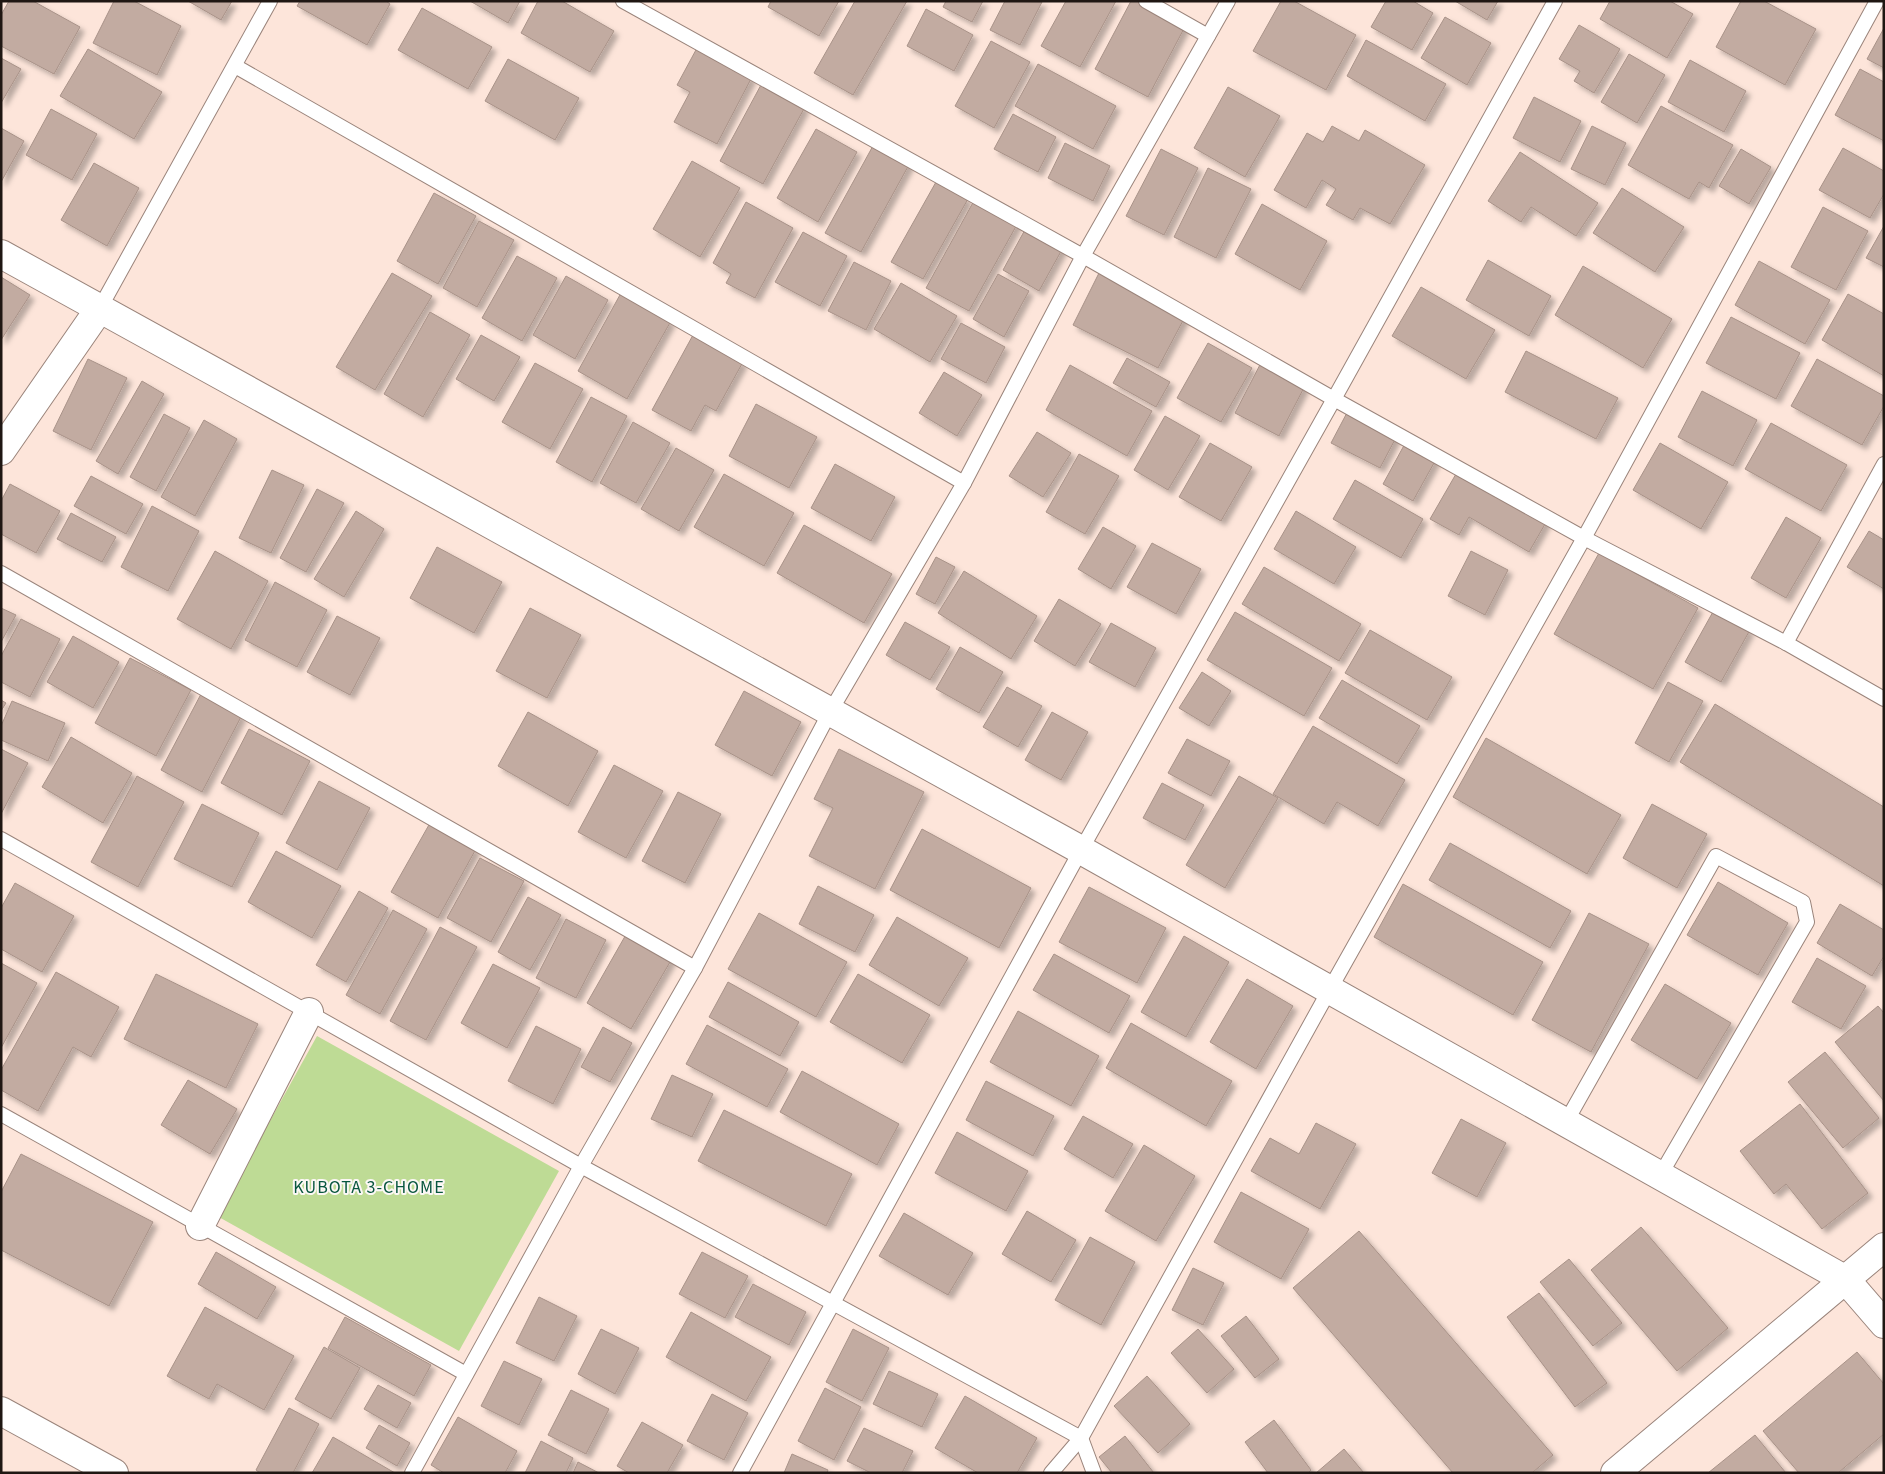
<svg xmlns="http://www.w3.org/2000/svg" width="1885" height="1474" font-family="'Source Sans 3',sans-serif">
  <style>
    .green { fill: #bedb95 }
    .building { fill: #c2aba1; stroke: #a89288; filter: url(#shadow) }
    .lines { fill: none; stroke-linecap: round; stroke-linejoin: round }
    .lane-casing { stroke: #9a847b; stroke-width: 16 }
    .street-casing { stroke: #9a847b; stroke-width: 30 }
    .secondary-casing { stroke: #9a847b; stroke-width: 30 }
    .lane { stroke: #fff; stroke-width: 14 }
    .street { stroke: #fff; stroke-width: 28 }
    .secondary { stroke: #fff; stroke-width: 28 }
    .labels { text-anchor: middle; stroke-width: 4; stroke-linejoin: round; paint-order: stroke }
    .neighbourhood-label { font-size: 18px; letter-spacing: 1px; fill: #09573f; stroke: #fcf7f5 }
  </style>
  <defs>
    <filter id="shadow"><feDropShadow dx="4.5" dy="4.5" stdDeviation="2.5" flood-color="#0004"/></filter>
  </defs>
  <rect width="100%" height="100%" fill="#fde5da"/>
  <path class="green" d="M317,1036L559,1171L459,1351L217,1216Z"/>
  <g class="building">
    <path d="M9,1H33L80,27L54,74L1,46V15Z"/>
    <path d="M114,1H134L181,26L157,75L93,43Z"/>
    <path d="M188,1H232L221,20Z"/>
    <path d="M300,1H386L390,4L367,45L297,6Z"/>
    <path d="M470,1H520L508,23Z"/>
    <path d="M538,1H562L614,31L590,72L521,33Z"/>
    <path d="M771,1H839L819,36L768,7Z"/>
    <path d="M855,1H907L853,95L814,73Z"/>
    <path d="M946,1H983L972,22L943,7Z"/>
    <path d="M1005,1L1042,2L1020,45L990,30Z"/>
    <path d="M1066,1H1116L1080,67L1041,46Z"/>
    <path d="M1131,1H1150L1188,21L1148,97L1095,69Z"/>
    <path d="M1281,1H1294L1356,35L1326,90L1253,51Z"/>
    <path d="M1386,1H1413L1433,13L1412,50L1371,27Z"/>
    <path d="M1455,1H1498L1487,20Z"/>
    <path d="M1610,1H1670L1693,14L1667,58L1600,19Z"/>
    <path d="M1741,1H1764L1816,29L1785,85L1716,47Z"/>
    <path d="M422,8L492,47L468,89L398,50Z"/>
    <path d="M926,9L973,35L954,71L907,46Z"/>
    <path d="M1445,17L1491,43L1467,85L1421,58Z"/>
    <path d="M1579,25L1620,49L1594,93L1574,81L1580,71L1559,59Z"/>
    <path d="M1884,28V68L1867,59Z"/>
    <path d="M1366,40L1446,84L1425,121L1347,76Z"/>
    <path d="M991,41L1030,62L994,128L955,106Z"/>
    <path d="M697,48L752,77L717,144L674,122L690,92L677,85Z"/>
    <path d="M88,49L162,92L134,139L60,96Z"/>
    <path d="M1629,54L1665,75L1637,123L1601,102Z"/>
    <path d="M1,58L21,69L1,103Z"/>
    <path d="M508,59L579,98L555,140L485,101Z"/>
    <path d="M1690,60L1746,91L1724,132L1668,102Z"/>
    <path d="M1038,64L1116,106L1093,149L1015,106Z"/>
    <path d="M1860,69L1884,82V141L1835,115Z"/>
    <path d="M762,83L805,107L763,184L720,161Z"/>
    <path d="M1228,87L1280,116L1245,177L1194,148Z"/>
    <path d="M1534,97L1581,121L1560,162L1513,138Z"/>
    <path d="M1661,106L1733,145L1709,188L1699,182L1689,199L1628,165Z"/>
    <path d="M51,109L97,134L72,180L26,155Z"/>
    <path d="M1013,114L1056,137L1038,172L994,149Z"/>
    <path d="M1332,126L1359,141L1365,130L1425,165L1390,224L1360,208L1353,220L1326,205L1336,189L1322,180L1306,208L1274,190L1307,133L1323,142Z"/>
    <path d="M1592,126L1626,143L1605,185L1571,169Z"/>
    <path d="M1,128L24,141L1,182Z"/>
    <path d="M816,129L857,152L818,222L777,198Z"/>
    <path d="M1065,143L1110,166L1093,201L1048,178Z"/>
    <path d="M874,144L910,163L861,252L825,233Z"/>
    <path d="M1843,148L1884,171V194L1870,218L1819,190Z"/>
    <path d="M1161,149L1198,168L1164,235L1126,216Z"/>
    <path d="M1741,149L1771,167L1749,204L1719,186Z"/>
    <path d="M1520,152L1598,203L1576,236L1531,207L1521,222L1488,201Z"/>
    <path d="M692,161L740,188L700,257L653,229Z"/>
    <path d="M94,163L139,188L107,246L61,220Z"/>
    <path d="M1208,168L1251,189L1216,258L1174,237Z"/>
    <path d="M936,182L968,199L923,279L891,262Z"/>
    <path d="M1622,188L1684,227L1655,272L1593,233Z"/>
    <path d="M434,193L476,216L438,284L397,261Z"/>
    <path d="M976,197L1019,221L969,311L926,288Z"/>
    <path d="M746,202L793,228L755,298L726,283L731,274L713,263Z"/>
    <path d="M1262,204L1327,241L1300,290L1235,254Z"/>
    <path d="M1823,207L1868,231L1836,290L1791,267Z"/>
    <path d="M479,221L514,240L477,307L443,288Z"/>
    <path d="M1027,226L1064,246L1039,291L1003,270Z"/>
    <path d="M1884,226V267L1866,258Z"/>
    <path d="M803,232L847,256L820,306L775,282Z"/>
    <path d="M517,256L557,278L522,341L482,318Z"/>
    <path d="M1488,260L1551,296L1529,336L1466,300Z"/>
    <path d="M1759,261L1830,300L1805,344L1735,305Z"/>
    <path d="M854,262L891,281L866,330L828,311Z"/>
    <path d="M1583,266L1672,319L1643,368L1555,315Z"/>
    <path d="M1100,271L1186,315L1158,368L1073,325Z"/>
    <path d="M392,273L432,296L375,390L336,367Z"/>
    <path d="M998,274L1029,291L1004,337L973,319Z"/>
    <path d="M566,276L608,300L575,359L533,335Z"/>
    <path d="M1,277L30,295L1,340Z"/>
    <path d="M901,283L957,316L930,362L874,329Z"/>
    <path d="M1421,287L1495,330L1466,379L1392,336Z"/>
    <path d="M621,293L671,321L627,399L578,371Z"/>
    <path d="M1848,294L1884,314V376L1822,340Z"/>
    <path d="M430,312L470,335L423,417L384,394Z"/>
    <path d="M1731,317L1800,353L1776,399L1706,363Z"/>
    <path d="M961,323L1005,347L986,383L941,359Z"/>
    <path d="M481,335L520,357L494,401L456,379Z"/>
    <path d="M693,335L743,362L716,411L705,405L691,431L652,410Z"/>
    <path d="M1208,343L1252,368L1221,422L1177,398Z"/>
    <path d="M1526,351L1618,398L1596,439L1505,392Z"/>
    <path d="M1264,357L1308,380L1279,436L1235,413Z"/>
    <path d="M1127,358L1170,382L1156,407L1113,383Z"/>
    <path d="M88,359L127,378L91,450L53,431Z"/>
    <path d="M1817,359L1884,396V406L1862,445L1791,406Z"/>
    <path d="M535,363L583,389L550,449L502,422Z"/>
    <path d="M1070,365L1152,411L1127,456L1046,410Z"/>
    <path d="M944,372L982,395L957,436L919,413Z"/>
    <path d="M142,381L164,394L118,474L96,461Z"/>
    <path d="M1702,391L1757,420L1733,466L1678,437Z"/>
    <path d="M591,397L627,416L592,482L556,462Z"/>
    <path d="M756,404L817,437L789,488L729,456Z"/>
    <path d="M1350,407L1399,432L1380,468L1331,443Z"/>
    <path d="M164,414L190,428L156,491L130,477Z"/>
    <path d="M1165,416L1200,436L1168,490L1134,470Z"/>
    <path d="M204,420L237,439L195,516L161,497Z"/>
    <path d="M633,422L670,443L636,503L600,483Z"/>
    <path d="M1771,423L1847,465L1821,511L1745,469Z"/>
    <path d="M1037,432L1071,453L1043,497L1009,476Z"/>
    <path d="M1408,438L1439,454L1413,501L1383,484Z"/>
    <path d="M1210,443L1252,467L1221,521L1179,497Z"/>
    <path d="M1660,443L1728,482L1701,529L1633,490Z"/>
    <path d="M676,448L714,470L679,531L641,509Z"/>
    <path d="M1079,454L1119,476L1085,534L1046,512Z"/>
    <path d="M835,464L895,497L871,541L811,508Z"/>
    <path d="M1460,467L1548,519L1529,552L1469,517L1459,535L1430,519Z"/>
    <path d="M272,470L304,485L271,553L239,538Z"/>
    <path d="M724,474L794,513L764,566L694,527Z"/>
    <path d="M91,476L143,504L126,534L74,506Z"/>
    <path d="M1355,480L1423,519L1401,558L1333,519Z"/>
    <path d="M10,484L60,511L36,553L1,534V501Z"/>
    <path d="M317,489L344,503L306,572L280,558Z"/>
    <path d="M152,506L199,531L168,591L121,567Z"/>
    <path d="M356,511L384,529L344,597L314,579Z"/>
    <path d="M1296,511L1356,547L1334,584L1274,549Z"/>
    <path d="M71,513L116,537L102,562L57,539Z"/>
    <path d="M1786,517L1821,538L1786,598L1751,578Z"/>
    <path d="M804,525L892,574L864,623L777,573Z"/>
    <path d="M1103,527L1136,546L1111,589L1078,569Z"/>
    <path d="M1869,531L1884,540V589L1847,567Z"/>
    <path d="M1152,543L1201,569L1176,614L1127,587Z"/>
    <path d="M437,547L502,582L474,633L410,598Z"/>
    <path d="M215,551L268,581L231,649L177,619Z"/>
    <path d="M1471,551L1508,570L1485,615L1448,596Z"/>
    <path d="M1599,553L1698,608L1653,689L1554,634Z"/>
    <path d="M936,557L955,567L935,604L916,594Z"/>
    <path d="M1264,567L1361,624L1339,661L1242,604Z"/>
    <path d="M964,571L1037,616L1011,659L938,613Z"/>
    <path d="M275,582L327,610L297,667L245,640Z"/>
    <path d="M1059,599L1101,624L1075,666L1034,641Z"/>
    <path d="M1,608L16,615L1,642Z"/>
    <path d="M530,608L581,635L547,698L496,671Z"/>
    <path d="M1714,610L1750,630L1721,682L1685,662Z"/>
    <path d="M1235,612L1332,668L1304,716L1207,660Z"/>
    <path d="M337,616L380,638L350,695L307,672Z"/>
    <path d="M21,619L60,639L30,697L1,682V656Z"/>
    <path d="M905,622L950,647L930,680L886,655Z"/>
    <path d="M1111,623L1156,648L1135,687L1089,662Z"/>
    <path d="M1370,630L1452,677L1427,720L1345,673Z"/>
    <path d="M73,636L119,662L93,708L47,682Z"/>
    <path d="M960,647L1003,672L979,713L936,689Z"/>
    <path d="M130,658L191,690L156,756L95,723Z"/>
    <path d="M1202,672L1231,691L1209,726L1179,708Z"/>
    <path d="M1342,680L1420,726L1397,764L1319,718Z"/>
    <path d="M1668,682L1703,701L1669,762L1635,743Z"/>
    <path d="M1007,687L1042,706L1018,747L983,727Z"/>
    <path d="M744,691L801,722L772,776L715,745Z"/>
    <path d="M201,694L242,715L202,792L161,770Z"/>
    <path d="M1,700L6,703L1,711Z"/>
    <path d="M12,701L65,723L48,761L1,740V726Z"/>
    <path d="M1715,704L1884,807V886L1680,762Z"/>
    <path d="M528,712L598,751L568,806L498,766Z"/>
    <path d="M1052,712L1088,732L1061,780L1025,760Z"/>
    <path d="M1313,726L1405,780L1378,826L1337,802L1324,824L1273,794Z"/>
    <path d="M249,729L310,761L282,815L221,783Z"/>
    <path d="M71,737L132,773L103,823L42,787Z"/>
    <path d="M1486,738L1621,815L1587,874L1453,797Z"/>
    <path d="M1187,739L1230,761L1211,796L1168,773Z"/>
    <path d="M1,749L28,763L1,814Z"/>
    <path d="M839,749L924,792L875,889L809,856L833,808L814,799Z"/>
    <path d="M614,765L663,791L626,858L578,832Z"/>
    <path d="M137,776L184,802L138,887L91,862Z"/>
    <path d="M1239,776L1278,798L1225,888L1186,865Z"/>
    <path d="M319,781L370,808L337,870L286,843Z"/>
    <path d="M1162,783L1204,805L1185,840L1143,818Z"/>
    <path d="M678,792L721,814L685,883L642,861Z"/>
    <path d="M202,804L259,833L232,887L174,859Z"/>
    <path d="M1652,804L1707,834L1677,888L1623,858Z"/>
    <path d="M430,823L476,849L438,918L391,892Z"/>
    <path d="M922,829L1031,888L999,948L890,890Z"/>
    <path d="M1450,843L1571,911L1550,948L1429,880Z"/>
    <path d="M276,851L341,886L312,938L248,902Z"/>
    <path d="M480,858L524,881L491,942L447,918Z"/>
    <path d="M1718,882L1788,923L1758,975L1687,935Z"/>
    <path d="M15,883L74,916L42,972L1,949V908Z"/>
    <path d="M1403,884L1543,962L1513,1015L1374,937Z"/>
    <path d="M818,886L874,915L855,952L799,924Z"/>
    <path d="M1089,887L1166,928L1137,983L1059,942Z"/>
    <path d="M359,891L388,908L346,982L316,965Z"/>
    <path d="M528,897L561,915L530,970L498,952Z"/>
    <path d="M1840,904L1884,930V956L1872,976L1817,943Z"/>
    <path d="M393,910L427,929L380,1014L346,995Z"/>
    <path d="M759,913L847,962L816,1017L728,969Z"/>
    <path d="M1589,913L1649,944L1591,1052L1532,1020Z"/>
    <path d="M897,917L968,958L939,1006L869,965Z"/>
    <path d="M566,919L606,940L576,998L536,978Z"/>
    <path d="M440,927L477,947L426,1040L390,1021Z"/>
    <path d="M628,931L673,957L631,1029L587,1003Z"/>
    <path d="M1184,936L1229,962L1186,1037L1141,1012Z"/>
    <path d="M1054,954L1130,996L1109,1033L1033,990Z"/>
    <path d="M1817,958L1866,986L1841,1029L1792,1002Z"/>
    <path d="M1,963L37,983L1,1048Z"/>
    <path d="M493,964L540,988L507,1048L461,1023Z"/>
    <path d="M56,972L119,1007L91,1057L73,1047L38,1111L1,1090V1070Z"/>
    <path d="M156,974L258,1024L226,1088L124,1039Z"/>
    <path d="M858,974L930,1015L902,1063L830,1022Z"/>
    <path d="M1247,979L1293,1006L1256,1069L1210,1042Z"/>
    <path d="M728,982L799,1022L780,1056L709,1017Z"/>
    <path d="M1665,984L1731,1023L1697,1079L1631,1040Z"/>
    <path d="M1878,1006L1884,1013V1101L1835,1042Z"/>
    <path d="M1018,1011L1099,1056L1071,1106L990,1062Z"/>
    <path d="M1131,1023L1232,1081L1206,1126L1106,1068Z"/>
    <path d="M707,1025L788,1069L767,1107L686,1064Z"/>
    <path d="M536,1026L581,1049L553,1104L508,1081Z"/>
    <path d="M603,1027L632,1043L610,1082L581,1067Z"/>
    <path d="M1825,1052L1879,1118L1843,1148L1788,1082Z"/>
    <path d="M802,1071L899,1124L877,1165L780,1112Z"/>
    <path d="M672,1075L713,1094L692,1137L651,1119Z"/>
    <path d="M188,1080L237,1109L210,1154L161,1125Z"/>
    <path d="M986,1081L1054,1116L1033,1156L966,1120Z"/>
    <path d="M1800,1104L1868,1193L1822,1229L1786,1184L1774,1194L1740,1151Z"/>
    <path d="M724,1110L852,1174L826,1226L698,1161Z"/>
    <path d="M1083,1116L1133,1144L1113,1178L1064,1149Z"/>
    <path d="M1461,1119L1506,1143L1477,1197L1432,1173Z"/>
    <path d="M1316,1123L1356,1144L1320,1209L1251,1171L1270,1138L1299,1154Z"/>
    <path d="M957,1132L1028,1171L1006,1211L935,1173Z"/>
    <path d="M1144,1145L1195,1176L1156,1241L1105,1211Z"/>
    <path d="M21,1154L153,1222L109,1306L1,1250V1192Z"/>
    <path d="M1241,1192L1309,1229L1281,1279L1214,1242Z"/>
    <path d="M1027,1211L1076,1240L1051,1282L1002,1254Z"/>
    <path d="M904,1213L973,1253L948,1295L879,1256Z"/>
    <path d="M1641,1227L1728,1328L1677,1371L1591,1270Z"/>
    <path d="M1359,1231L1553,1455L1532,1473H1453L1293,1288Z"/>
    <path d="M1090,1237L1135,1262L1101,1325L1055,1300Z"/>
    <path d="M216,1252L276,1287L257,1319L198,1284Z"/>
    <path d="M702,1252L748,1276L725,1318L679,1294Z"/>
    <path d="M1569,1259L1622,1323L1593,1346L1540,1282Z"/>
    <path d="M1193,1268L1224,1283L1203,1325L1172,1310Z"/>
    <path d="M753,1284L806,1312L789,1345L735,1317Z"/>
    <path d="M1539,1293L1607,1383L1575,1407L1507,1317Z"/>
    <path d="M539,1297L577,1316L554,1361L516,1343Z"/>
    <path d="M205,1307L294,1356L264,1410L217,1384L209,1399L167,1376Z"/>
    <path d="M691,1312L771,1357L746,1401L666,1357Z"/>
    <path d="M1246,1316L1279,1359L1255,1378L1221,1336Z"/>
    <path d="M345,1317L431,1365L414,1396L328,1348Z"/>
    <path d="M601,1329L639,1348L615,1394L578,1374Z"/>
    <path d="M853,1329L889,1348L862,1401L826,1382Z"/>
    <path d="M1198,1329L1234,1369L1207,1393L1171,1353Z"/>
    <path d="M324,1347L360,1368L331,1419L295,1399Z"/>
    <path d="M1857,1352L1884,1384V1434L1838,1473H1799L1763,1431Z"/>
    <path d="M504,1361L542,1379L519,1425L481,1406Z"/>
    <path d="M889,1371L938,1394L922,1427L873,1404Z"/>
    <path d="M1147,1376L1190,1424L1158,1453L1114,1406Z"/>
    <path d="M378,1385L411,1403L397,1428L364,1409Z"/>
    <path d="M825,1388L861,1407L834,1460L798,1441Z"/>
    <path d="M571,1390L609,1409L586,1454L548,1435Z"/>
    <path d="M712,1394L748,1413L724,1460L687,1441Z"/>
    <path d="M965,1396L1037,1438L1017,1473H978L935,1448Z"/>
    <path d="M289,1408L319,1424L293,1473H260L256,1470Z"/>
    <path d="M458,1417L517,1451L505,1473H444L431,1465Z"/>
    <path d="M1274,1420L1311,1470L1308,1473H1268L1245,1442Z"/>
    <path d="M642,1422L683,1445L667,1473H629L617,1466Z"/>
    <path d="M379,1425L410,1443L397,1466L366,1448Z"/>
    <path d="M864,1428L913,1451L902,1473H871L847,1461Z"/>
    <path d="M1755,1435L1786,1473H1708Z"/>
    <path d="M1125,1436L1154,1473H1112L1099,1457Z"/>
    <path d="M333,1437L395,1473H312Z"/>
    <path d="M541,1441L573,1458L566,1473H525Z"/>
    <path d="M1344,1449L1364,1473H1316Z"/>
    <path d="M792,1454L828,1470L827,1473H784Z"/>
    <path d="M578,1462L599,1473H573Z"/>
  </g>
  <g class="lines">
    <g class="lane-casing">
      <g id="lane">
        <path d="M623,1L1083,256L1334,399L1584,538L1786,643L1884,699"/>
        <path d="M1146,1L1208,36"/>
        <path d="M235,66L964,483"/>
        <path d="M100,308L270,1"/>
        <path d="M1,573L695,968"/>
        <path d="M1786,643L1884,464"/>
        <path d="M1,839L581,1166L1081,1438L1094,1473"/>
        <path d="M1,1114L466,1374"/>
        <path d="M1566,1122L1716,856L1803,902L1807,922L1661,1174"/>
        <path d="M412,1473L581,1166L695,968L830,712L964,483L1083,256L1228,1"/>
        <path d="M740,1473L1081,850L1334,399L1555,1"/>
        <path d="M1051,1473L1081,1438L1330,989L1584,538L1877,1"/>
      </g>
    </g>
    <g class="street-casing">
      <g id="street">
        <path d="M1,254L1081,850L1846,1280L1884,1324"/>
        <path d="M1,451L100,308"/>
        <path d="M200,1226L309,1012"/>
        <path d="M1,1411L114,1473"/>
      </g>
    </g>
    <g class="secondary-casing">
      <path id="secondary" d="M1615,1473L1884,1247"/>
    </g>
    <use href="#lane" class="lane"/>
    <use href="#street" class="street"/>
    <use href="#secondary" class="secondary"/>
  </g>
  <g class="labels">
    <g class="neighbourhood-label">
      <text x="369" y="1193">KUBOTA 3-CHOME</text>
    </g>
  </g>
  <rect width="1885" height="1474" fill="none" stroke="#1f1713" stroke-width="5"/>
</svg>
